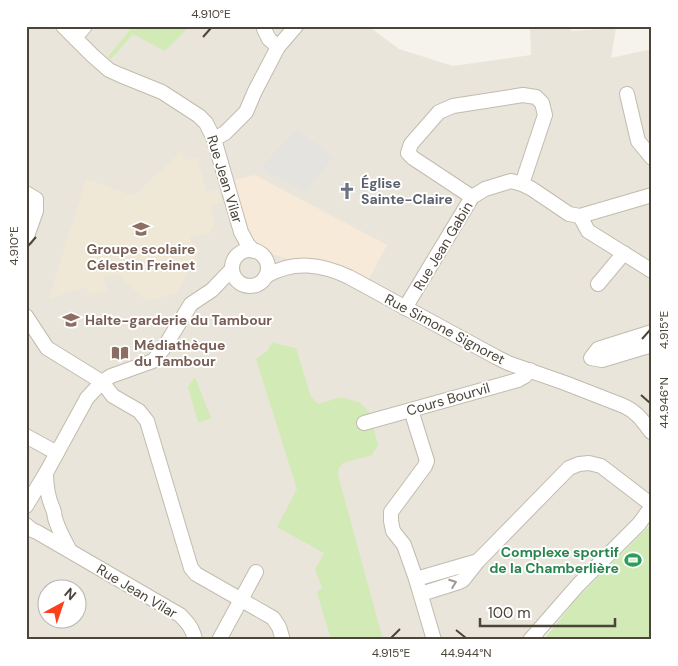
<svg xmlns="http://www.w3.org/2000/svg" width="678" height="666" font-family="'DM Sans',sans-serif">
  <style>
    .residential { fill: #eae5da; fill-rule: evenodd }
    .commercial { fill: #f7ead8 }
    .education { fill: #efe8d6 }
    .green { fill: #d2eab5 }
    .parking { fill: #e5e3e0 }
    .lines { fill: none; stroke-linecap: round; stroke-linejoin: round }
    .minor-casing { stroke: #c2bbae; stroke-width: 16 }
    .minor { stroke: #fff; stroke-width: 14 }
    .oneway { stroke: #9c9892 }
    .ticks { fill: none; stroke: #4b4439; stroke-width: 2 }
    .labels { text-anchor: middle; stroke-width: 4; stroke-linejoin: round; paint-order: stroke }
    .street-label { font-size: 14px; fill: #4b4439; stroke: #fff }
    .worship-label { font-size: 14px; font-weight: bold; fill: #5b616d; stroke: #fff; text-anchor: start }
    .education-label { font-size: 14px; font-weight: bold; fill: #785e54; stroke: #fff; text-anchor: start }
    .leisure-label { font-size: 14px; font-weight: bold; fill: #27864d; stroke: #fff; text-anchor: end }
    .neatline { fill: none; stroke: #4b4439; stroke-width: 2 }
    .ticks-label { font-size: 12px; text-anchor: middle; fill: #4b4439 }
  </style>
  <rect width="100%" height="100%" fill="#f6f3ec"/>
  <path class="residential" d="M26,26H368L399,49L453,66L531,55L530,26H571V31L616,28L611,58L652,49V519L641,511L567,587L523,640H26ZM48,588H78V618H48Z"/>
  <path class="commercial" d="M255,175L387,245L367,283L329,264L312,259H287L264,251L256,244L248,236L231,181Z"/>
  <path class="education" d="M182,151L185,160L197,158L206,191L208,192L218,189L222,202L210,206L215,224L208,235L204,233L190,237L191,242L196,244L198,249H201L177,293L147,301L124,281L121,274L103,278L107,290L93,294L90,292H88L86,287L49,299L86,179L133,196Z"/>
  <g class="green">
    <path d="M133,26H190L165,51L133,34L111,59L108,57Z"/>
    <path d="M272,342L278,344L296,348L311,397L318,404L338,398H344L359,402L369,412L378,445L372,455L343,463L339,468L338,475L383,640H331L317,592L322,588L315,570L324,553L277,527L297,489L256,359L268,350Z"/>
    <path d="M195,377L211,418L198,423L188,387Z"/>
    <path d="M652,523V640H543L577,598Z"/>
  </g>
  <path class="parking" d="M297,129L333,157L305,192L261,168Z"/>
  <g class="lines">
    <g class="minor-casing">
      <g id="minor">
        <path d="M63,26L92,55L109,70L120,75L162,92L199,116L206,123L214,139L241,232L248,245L254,251"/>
        <path d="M266,26L264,29L269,39L278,47"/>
        <path d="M75,38L85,26"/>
        <path d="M627,94L638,141L652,158"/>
        <path d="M214,139L225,133L246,112L255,91L278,47L296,26"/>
        <path d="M26,193L36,199V211L26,239"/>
        <path d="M472,197L413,158L408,153L411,144L439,112L453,106L523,95L536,97L542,103L545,115L522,184"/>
        <path d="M580,216L588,231L652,271"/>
        <circle cx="250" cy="268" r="18"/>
        <path d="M266,276C294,260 321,264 349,277L496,357L508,363L565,383L624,406C637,412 643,421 651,432"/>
        <path d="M598,284L624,253"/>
        <path d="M405,308L472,197L485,189L511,181L522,184L532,189L569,214L580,216L652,195"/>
        <path d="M26,316L47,348L102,382L113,396L139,411L147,421L191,568L196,574L273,618L279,627L283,640"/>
        <path d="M652,332L598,349L591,358L602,360L652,345"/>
        <path d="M411,410L427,461L425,466L391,512V521L393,531L404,545L416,579L434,640"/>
        <path d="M364,423L518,380L525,376L530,370"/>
        <path d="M26,436L57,453"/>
        <path d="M46,473C46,486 48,498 53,509C55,513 54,517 56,521C59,531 65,541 70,551"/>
        <path d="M26,506L46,473L87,398L102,382L111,376L153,361L163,349L191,304L212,290L232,269"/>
        <path d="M26,525L32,530L37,532L180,615C188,623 193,629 195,640"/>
        <path d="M416,579L478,561"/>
        <path d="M421,594L459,582L463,580L478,561L569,468L579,464L589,463L601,466L652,505"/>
        <path d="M219,640L256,572"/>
        <path d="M530,640L578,585L639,524L652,506"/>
      </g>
    </g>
    <use href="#minor" class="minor"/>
  </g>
  <defs><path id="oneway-chevron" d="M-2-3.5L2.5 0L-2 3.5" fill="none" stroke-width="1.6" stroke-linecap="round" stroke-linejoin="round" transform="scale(1.25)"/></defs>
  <use class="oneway" href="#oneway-chevron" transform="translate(453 583) rotate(-20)"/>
  <path class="ticks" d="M203,37L211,28M28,246L36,237M642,339L650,330M641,395L650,403M456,630L466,638M391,638L400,629"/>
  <defs>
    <g id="church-bare" transform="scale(1.35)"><path d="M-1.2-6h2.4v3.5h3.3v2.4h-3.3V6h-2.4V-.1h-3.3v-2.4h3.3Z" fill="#6b7280" stroke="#fff" stroke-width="2.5" paint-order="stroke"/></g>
    <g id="school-bare" transform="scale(1.35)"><path d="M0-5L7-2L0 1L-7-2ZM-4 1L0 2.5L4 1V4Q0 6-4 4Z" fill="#8d6e63" stroke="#fff" stroke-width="2.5" paint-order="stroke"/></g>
    <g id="library-bare" transform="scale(1.35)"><path d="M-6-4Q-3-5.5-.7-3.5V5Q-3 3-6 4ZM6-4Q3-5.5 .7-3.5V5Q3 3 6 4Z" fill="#8d6e63" stroke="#fff" stroke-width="2.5" paint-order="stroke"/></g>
    <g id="stadium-bare" transform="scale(1.35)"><path d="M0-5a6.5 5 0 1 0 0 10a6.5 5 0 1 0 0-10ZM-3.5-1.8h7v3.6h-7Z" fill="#2e9e5b" stroke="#fff" stroke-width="2.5" paint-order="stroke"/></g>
  </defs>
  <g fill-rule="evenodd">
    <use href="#church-bare" x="347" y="191"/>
    <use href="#school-bare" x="141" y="229"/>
    <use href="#school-bare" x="71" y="320"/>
    <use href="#library-bare" x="120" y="353"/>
    <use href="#stadium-bare" x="633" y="560"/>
  </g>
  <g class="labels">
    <g class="street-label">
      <text transform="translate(225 179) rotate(73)" y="5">Rue Jean Vilar</text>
      <text transform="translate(443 246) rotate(-59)" y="5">Rue Jean Gabin</text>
      <text transform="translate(445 329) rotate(28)" y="5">Rue Simone Signoret</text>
      <text transform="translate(448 399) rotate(-16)" y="5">Cours Bourvil</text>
      <text transform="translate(137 591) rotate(31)" y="5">Rue Jean Vilar</text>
    </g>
    <g class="worship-label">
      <text x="361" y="188">Église<tspan x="361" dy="16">Sainte-Claire</tspan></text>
    </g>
    <g class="education-label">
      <text x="141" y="254" text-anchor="middle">Groupe scolaire<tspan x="141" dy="16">Célestin Freinet</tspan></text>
      <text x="85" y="325">Halte-garderie du Tambour</text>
      <text x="134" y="350">Médiathèque<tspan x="134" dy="16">du Tambour</tspan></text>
    </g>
    <g class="leisure-label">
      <text x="619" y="557">Complexe sportif<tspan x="619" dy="16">de la Chamberlière</tspan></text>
    </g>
  </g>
  <rect width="678" height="666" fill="none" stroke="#ffffff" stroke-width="55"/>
  <g transform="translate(62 604) rotate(40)"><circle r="24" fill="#ffffff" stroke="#b7b4b0"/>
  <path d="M0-4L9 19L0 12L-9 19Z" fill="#fc3f1d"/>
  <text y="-8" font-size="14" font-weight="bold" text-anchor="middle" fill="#4b4439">N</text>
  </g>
  <path d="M480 618v8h135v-8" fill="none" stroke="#4b4439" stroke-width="2.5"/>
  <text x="488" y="618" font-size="15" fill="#4b4439" stroke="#ffffff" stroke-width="4" paint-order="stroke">100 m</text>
  <rect x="28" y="28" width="622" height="610" class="neatline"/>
  <g class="ticks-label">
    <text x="211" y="18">4.910°E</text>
    <text transform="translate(14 246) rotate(-90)" y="4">4.910°E</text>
    <text transform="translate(664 330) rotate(-90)" y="4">4.915°E</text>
    <text transform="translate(664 403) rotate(-90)" y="4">44.946°N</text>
    <text x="391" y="657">4.915°E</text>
    <text x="466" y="657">44.944°N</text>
  </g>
</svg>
